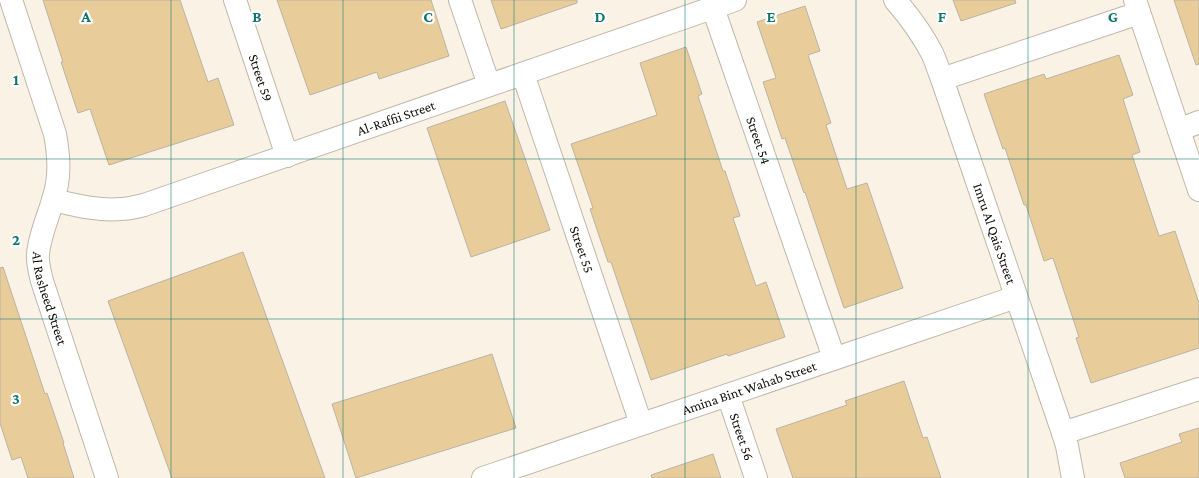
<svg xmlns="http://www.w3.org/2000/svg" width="1199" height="478" font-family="'Crimson Pro',serif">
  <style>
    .building { fill: #e8cd9a; stroke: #bab3a6 }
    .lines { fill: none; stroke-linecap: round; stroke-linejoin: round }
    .minor-casing { stroke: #bfb8aa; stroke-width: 24 }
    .minor { stroke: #fff; stroke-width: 22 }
    .grid { fill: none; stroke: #0f766e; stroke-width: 1; stroke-opacity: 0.55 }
    .labels { text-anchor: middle; stroke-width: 4.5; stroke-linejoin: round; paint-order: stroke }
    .street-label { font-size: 14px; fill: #110f0a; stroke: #fff }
    .grid-label { font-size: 16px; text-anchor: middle; font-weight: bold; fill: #0f766e; stroke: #fff; stroke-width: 4.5; stroke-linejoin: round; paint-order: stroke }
  </style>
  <rect width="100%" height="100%" fill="#faf2e4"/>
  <g class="building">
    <path d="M43,0H180L208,82L218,78L234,125L109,165L90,109L78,113L61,62H63Z"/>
    <path d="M277,0H431L449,56L379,79L377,72L310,95Z"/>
    <path d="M491,0H577V3L501,29Z"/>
    <path d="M953,0H1015L1016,3L961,21Z"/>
    <path d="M1174,0H1199V64L1196,65Z"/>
    <path d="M805,6L820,51L808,55L831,123L826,125L847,189L867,183L903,288L844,308L805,192L804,193L785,138L782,139L763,82L776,78L757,22Z"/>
    <path d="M686,47L702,94L698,96L723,171H725L740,216L733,218L756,286L766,282L785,337L728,356L727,354L651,380L611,262H608L590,209L593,208L571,144L657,115L640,63Z"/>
    <path d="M1119,55L1133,95L1123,99L1140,152L1132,155L1159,236L1175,231L1199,303V348L1091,383L1076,338L1079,337L1053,258L1044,261L1026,205H1024L1005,148L1003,149L984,94L1044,74L1046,79Z"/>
    <path d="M505,101L550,230L471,257L427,128Z"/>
    <path d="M243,252L325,478H172L108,301Z"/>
    <path d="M3,267L45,394L47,393L64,443H63L74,478H28L21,457L12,460L0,423V268Z"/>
    <path d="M492,354L516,428L356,478L332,404Z"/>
    <path d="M904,381L923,438L927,437L941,478H793L776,429L847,405L845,401Z"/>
    <path d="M1199,428V478H1125L1120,463L1182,442L1179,434Z"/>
    <path d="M713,454L721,478H652L651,475Z"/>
  </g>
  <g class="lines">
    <g class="minor-casing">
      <g id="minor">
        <path id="s1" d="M11,0L55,134C58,150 60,167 57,184C53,208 40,230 38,254C37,263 40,272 42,281L107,478"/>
        <path id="s2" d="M235,0L287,156"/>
        <path d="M460,0L489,85"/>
        <path id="s3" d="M895,0C909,16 922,34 932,53C936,62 939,71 942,79L1063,433L1067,446L1073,478"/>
        <path d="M1135,0L1199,190"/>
        <path id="s4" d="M713,8L834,358"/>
        <path id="s5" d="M523,74L641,424"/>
        <path d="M942,79L1139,13"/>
        <path d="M1179,130L1199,122"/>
        <path id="s6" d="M53,200C76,205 97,211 121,209C128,209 136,207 144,205L735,0"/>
        <path id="s7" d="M728,395L756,478"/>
        <path d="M1063,433L1199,389"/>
        <path id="s8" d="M483,478L1016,297"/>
      </g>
    </g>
    <use href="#minor" class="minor"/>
  </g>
  <path class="grid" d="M171,0V478M343,0V478M514,0V478M685,0V478M856,0V478M1028,0V478M0,159H1199M0,319H1199"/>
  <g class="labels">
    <g class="street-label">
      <text dy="5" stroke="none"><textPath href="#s2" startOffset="82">Street 59</textPath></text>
      <text dy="5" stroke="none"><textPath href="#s6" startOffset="359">Al-Raffii Street</textPath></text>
      <text dy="5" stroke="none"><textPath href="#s4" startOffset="140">Street 54</textPath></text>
      <text dy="5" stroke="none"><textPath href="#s3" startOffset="256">Imru Al Qais Street</textPath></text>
      <text dy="5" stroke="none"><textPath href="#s5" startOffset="185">Street 55</textPath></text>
      <text dy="5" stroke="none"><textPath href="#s1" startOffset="310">Al Rasheed Street</textPath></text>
      <text dy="5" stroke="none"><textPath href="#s8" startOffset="281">Amina Bint Wahab Street</textPath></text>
      <text dy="5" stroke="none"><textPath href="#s7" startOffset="44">Street 56</textPath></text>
    </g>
  </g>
  <g class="grid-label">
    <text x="86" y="22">A</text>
    <text x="257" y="22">B</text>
    <text x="428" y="22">C</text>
    <text x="600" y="22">D</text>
    <text x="771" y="22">E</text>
    <text x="942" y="22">F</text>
    <text x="1113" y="22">G</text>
    <text x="16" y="85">1</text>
    <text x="16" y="245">2</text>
    <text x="16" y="404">3</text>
  </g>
</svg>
